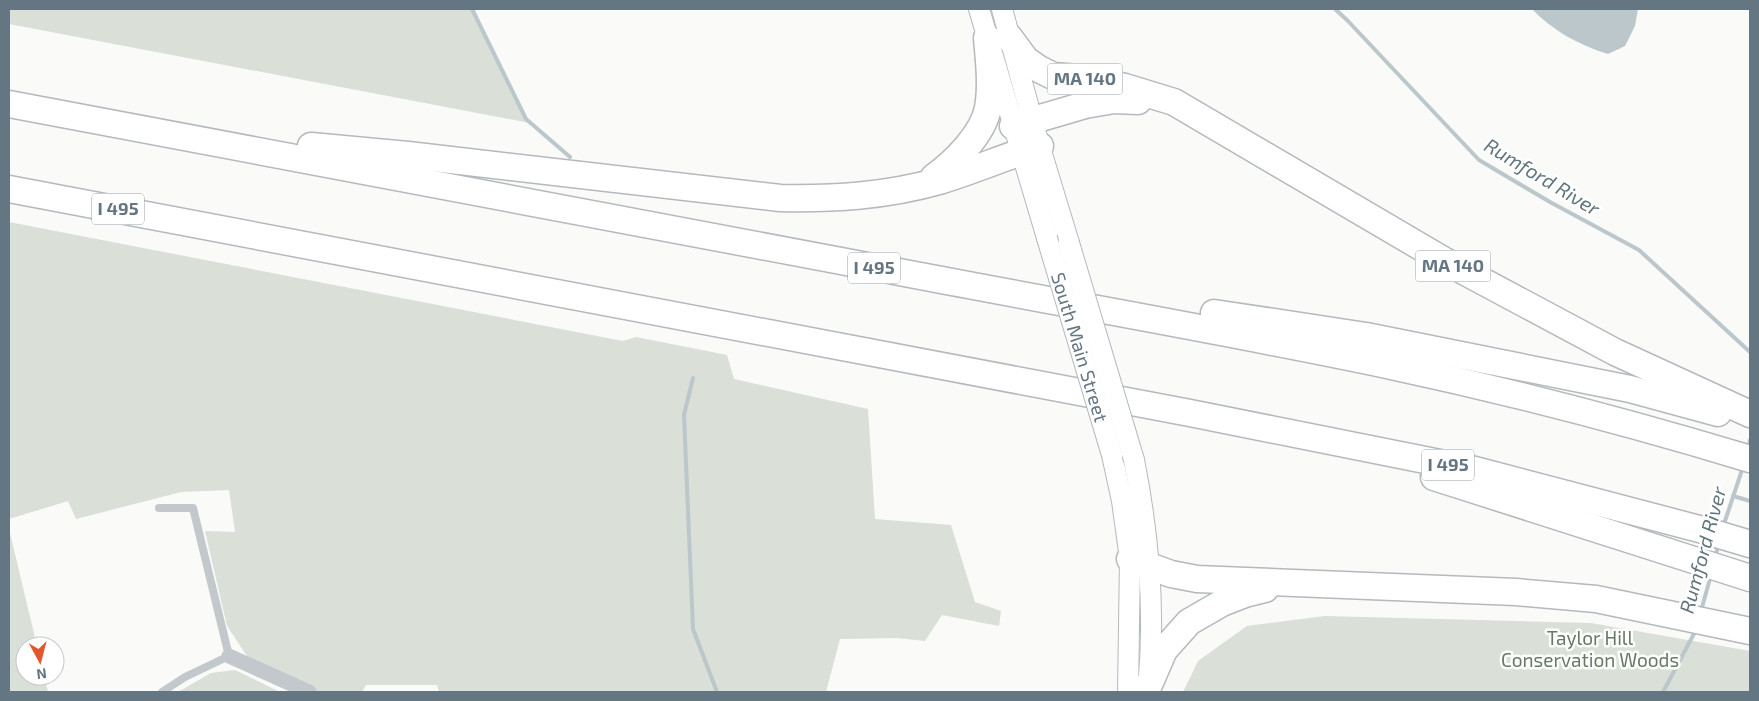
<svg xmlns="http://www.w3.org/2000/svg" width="1759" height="701" font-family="'Exo 2',sans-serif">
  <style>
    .green { fill: #dadfd7 }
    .water { fill: #bbc7cb }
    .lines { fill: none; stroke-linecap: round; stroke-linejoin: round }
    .stream { stroke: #bbc7cb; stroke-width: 4 }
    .secondary-casing { stroke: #b3babf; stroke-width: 22 }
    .highway-casing { stroke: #b4b9bd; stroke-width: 29 }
    .lane { stroke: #c3c8cc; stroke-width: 8 }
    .street { stroke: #c3c8cc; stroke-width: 15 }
    .secondary { stroke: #fff; stroke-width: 20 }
    .highway { stroke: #fff; stroke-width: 26 }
    .secondary-bridge-casing { stroke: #b3babf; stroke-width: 22; stroke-linecap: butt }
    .secondary-bridge { stroke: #fff; stroke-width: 20 }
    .labels { text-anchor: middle; stroke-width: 5; stroke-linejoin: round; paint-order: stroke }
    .shield { fill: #fff; stroke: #939fa8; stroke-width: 1 }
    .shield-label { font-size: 18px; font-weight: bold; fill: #657683 }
    .street-label { font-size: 19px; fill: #657683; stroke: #fff }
    .park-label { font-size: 19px; fill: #687a64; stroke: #fff }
    .water-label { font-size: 20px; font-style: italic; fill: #60757c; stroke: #fff }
  </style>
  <rect width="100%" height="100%" fill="#fafaf8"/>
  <g class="green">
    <path d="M9,9H472L530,123L9,24Z"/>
    <path d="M9,222L623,341L636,337L727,355L734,379L868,409L875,519L951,525L975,602L1001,611L999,626L942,615L925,641L897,638L840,639L826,692H439L437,685H366L362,692H317L249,659L227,626L205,531L235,532L229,490L181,492L76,519L68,501L9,519Z"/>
    <path d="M9,529L37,646H25V676H44L48,692H9Z"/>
    <path d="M1325,616L1591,623L1750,651V692H1183L1198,661L1247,626Z"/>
    <path d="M235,670L280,692H178L211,673Z"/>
  </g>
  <path class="water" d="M1532,9H1638L1635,26L1625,46L1608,54C1579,45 1553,31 1532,9Z"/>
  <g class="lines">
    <g class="stream">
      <path d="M472,9L526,119L570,157"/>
      <path d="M1335,9L1347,20L1479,160L1550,202L1639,250L1750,352"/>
      <path d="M693,378L684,415L693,629L717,692"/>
      <path d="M1748,448L1750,440"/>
      <path d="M1733,496L1750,501"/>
      <path d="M1723,527L1743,467"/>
      <path d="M1715,558L1719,543"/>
      <path d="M1701,611L1711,575"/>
      <path d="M1663,692L1696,630"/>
    </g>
    <g class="secondary-casing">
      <g id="secondary">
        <path d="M979,9L1047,238"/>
        <path d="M1002,9L1038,141L1069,243"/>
        <path d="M1112,455L1122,501L1130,559L1128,692"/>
        <path d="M1134,460C1148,531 1155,603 1149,676"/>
      </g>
    </g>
    <g class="highway-casing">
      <g id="highway">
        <path d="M1009,37L1026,60L1039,69L1053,76L1080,78L1125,87L1174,102L1443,260L1615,352L1750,414"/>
        <path d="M9,104C316,162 623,221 931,278C1083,307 1235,333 1387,365C1509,391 1631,423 1750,459"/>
        <path d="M1013,126L1085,105L1114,100L1138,101"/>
        <path d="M311,146L408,155L780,198C834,199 886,196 939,181C973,171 1006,156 1040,146"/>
        <path d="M934,177C955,162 983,134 988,108C992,85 989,61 987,38"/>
        <path d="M9,189L1190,413L1475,470L1703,530L1750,544"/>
        <path d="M1214,313L1366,336L1630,389L1718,413"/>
        <path d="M1434,477L1750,578"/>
        <path d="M1130,559L1171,574L1197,579L1516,592L1596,599L1750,631"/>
        <path d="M1148,687L1164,650L1189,622L1222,603L1245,594L1265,589"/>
      </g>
    </g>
    <path class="lane" d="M159,508H193L229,656L185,677L162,692"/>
    <path class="street" d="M229,656L309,692"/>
    <use href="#secondary" class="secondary"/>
    <use href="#highway" class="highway"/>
    <g class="secondary-bridge-casing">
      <g id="secondary-bridge">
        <path id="s1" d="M1047,238L1112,455"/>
        <path d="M1069,243L1134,460"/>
      </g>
    </g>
    <use href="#secondary-bridge" class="secondary-bridge"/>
  </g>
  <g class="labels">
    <g class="shield">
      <rect x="1047.5" y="63.5" width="75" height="31" rx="4"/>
      <rect x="92" y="193.5" width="52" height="31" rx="4"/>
      <rect x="1415.5" y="250.5" width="75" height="31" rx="4"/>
      <rect x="848" y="252.5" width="52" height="31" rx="4"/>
      <rect x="1422" y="449.5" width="52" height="31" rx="4"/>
    </g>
    <g class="shield-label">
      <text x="1085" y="85">MA 140</text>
      <text x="118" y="215">I 495</text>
      <text x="1453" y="272">MA 140</text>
      <text x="874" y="274">I 495</text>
      <text x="1448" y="471">I 495</text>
    </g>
    <g class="street-label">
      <text dy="7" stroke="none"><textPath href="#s1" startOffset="114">South Main Street</textPath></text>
    </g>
    <g class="park-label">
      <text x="1590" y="645">Taylor Hill<tspan x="1590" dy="22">Conservation Woods</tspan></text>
    </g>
    <g class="water-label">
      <text transform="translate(1542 177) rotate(31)" y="7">Rumford River</text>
      <text transform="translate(1703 550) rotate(-75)" y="7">Rumford River</text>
    </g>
  </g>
  <rect width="1759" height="701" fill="none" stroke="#657683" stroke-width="20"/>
  <g transform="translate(40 661) rotate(173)"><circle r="24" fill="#ffffff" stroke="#c1c8cd"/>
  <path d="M0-4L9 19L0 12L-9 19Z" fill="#e4572e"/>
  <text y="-8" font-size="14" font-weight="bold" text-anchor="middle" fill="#657683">N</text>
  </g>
</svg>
